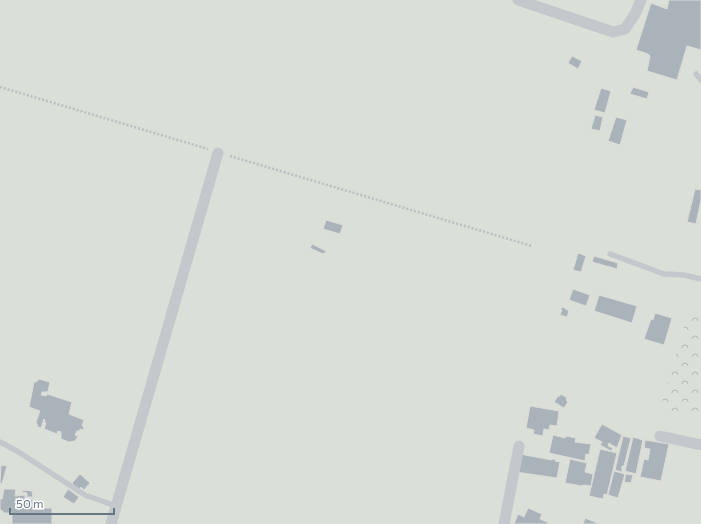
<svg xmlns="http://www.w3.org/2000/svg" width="701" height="524" font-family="Commissioner,sans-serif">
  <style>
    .green { fill: #dadfd7 }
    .forest { fill: url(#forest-crowns) }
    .building { fill: #aab3b9; stroke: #dcdcda }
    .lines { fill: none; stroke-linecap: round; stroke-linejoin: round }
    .path { stroke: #bbbfc2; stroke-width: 2.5; stroke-dasharray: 2 2; stroke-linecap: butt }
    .service { stroke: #c3c8cc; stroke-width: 5.5 }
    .minor { stroke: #c3c8cc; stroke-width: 11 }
  </style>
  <defs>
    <pattern id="forest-crowns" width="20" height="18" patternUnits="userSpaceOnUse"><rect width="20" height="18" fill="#dadfd7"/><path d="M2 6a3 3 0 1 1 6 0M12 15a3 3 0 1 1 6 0" fill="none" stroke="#b4b9b4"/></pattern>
  </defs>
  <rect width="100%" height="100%" fill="#fafaf8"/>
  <rect class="green" x="0" y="0" width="701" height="524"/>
  <path class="forest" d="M690,306L701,308V418L660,409Z"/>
  <g class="building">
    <path d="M669,0H701V50L687,46L677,80L647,71L650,56L648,54L636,50L651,3L667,9Z"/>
    <path d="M572,56L582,61L578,69L568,63Z"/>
    <path d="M633,87L649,92L647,99L630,94Z"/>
    <path d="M601,88L611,91L605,113L594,110Z"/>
    <path d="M595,115L603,117L600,131L591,129Z"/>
    <path d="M616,117L627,120L620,145L608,141Z"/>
    <path d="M695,189L701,190V200L696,224L687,222Z"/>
    <path d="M326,220L343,225L340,234L323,229Z"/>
    <path d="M312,244L326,251V253H324L323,254L310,248Z"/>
    <path d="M578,253L586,256L581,272L573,270Z"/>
    <path d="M594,256L618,263L617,269L592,262Z"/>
    <path d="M573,289L590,295L586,306L569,300Z"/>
    <path d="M599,295L637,306L632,323L594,311Z"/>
    <path d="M563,307L569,311L567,317L560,315L562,310L560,309Z"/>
    <path d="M655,313L672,318L664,345L644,339L651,319L653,320Z"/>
    <path d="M39,379L50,382L48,392H42L41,395L46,396L47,394L72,402L69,414L84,420L82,425L84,428L83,430L80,429V431H77L75,435L78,436L75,441L69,442L61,439V432L58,431L57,434L44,429L46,423H44L45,420L44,419L41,428L38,427L36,422L40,411L29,407L34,382H36Z"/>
    <path d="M561,394L567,398L566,400L568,402L564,408L554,402L558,396H560Z"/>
    <path d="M530,406L559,411L557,426L550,425L549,430L544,429L543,436L533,434L534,430L526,428Z"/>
    <path d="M602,424L622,435L617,448L609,443L608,446L613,448L611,451L600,445L602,442L594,438Z"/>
    <path d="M553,435L565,438L566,436L576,438L575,442L591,444L589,455L586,454L585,461L549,453Z"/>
    <path d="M623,436L631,438L624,466H622V472L615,470Z"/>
    <path d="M633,437L643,440L636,474L625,471Z"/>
    <path d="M645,440L669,444L661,481L640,477L644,459L648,460L650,449L644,448Z"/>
    <path d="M600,449L617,453L607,495L604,494L603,499L589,496Z"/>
    <path d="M520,454L552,460V459H556L555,461L560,462L557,478L516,472Z"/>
    <path d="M570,459L587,463L585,472L593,474L591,486L583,485L582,486L565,483Z"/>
    <path d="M1,465L7,466L2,484L0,483Z"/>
    <path d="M614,471L625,474L618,498L608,495Z"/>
    <path d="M80,474L90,483L84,490L81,487L79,490L72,483Z"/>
    <path d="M626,474L633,475L631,483L624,482Z"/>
    <path d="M4,489H16L15,496L25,495V499L34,500V503H41V508H52V523L53,524H12V513H3V511L0,510V499H2Z"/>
    <path d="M68,489L79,497L74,504L63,497Z"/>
    <path d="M22,490L32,491L33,497H27V493L22,492Z"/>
    <path d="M528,508L542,514L540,519L549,523L548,524H514L518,514L524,517Z"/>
    <path d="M585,518L600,524H583Z"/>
  </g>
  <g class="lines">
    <g class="path">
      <path d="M0,87L208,149"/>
      <path d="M230,156L532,246"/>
    </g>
    <g class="service">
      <path d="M696,74L701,80"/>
      <path d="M610,254L664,274L684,275L701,279"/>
      <path d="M0,442L17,451L85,495L116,506"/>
    </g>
    <g class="minor">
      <path d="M518,0L613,32L625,29L635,14L641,0"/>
      <path d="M660,436L701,445"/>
      <path d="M111,524L218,153"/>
      <path d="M504,524L519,446"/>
    </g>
  </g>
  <path d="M10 508v6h104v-6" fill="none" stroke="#657683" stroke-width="2"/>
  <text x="16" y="508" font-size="12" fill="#657683" stroke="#ffffff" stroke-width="3" paint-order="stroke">50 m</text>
</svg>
